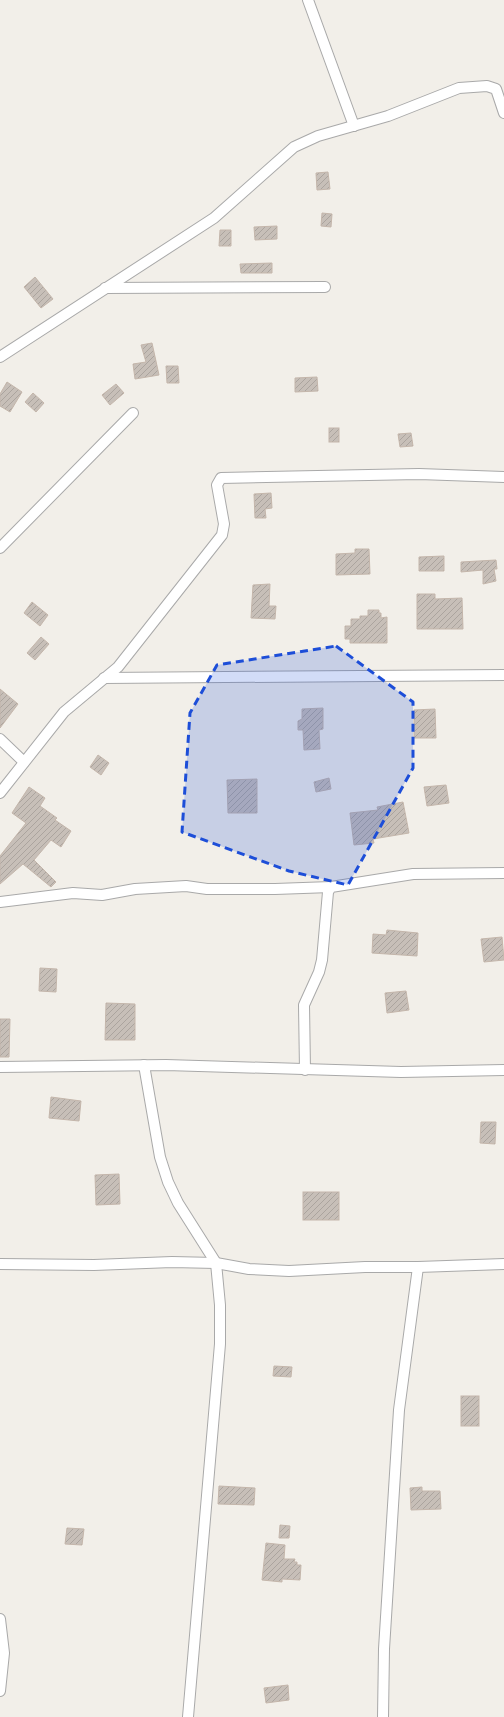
<svg xmlns="http://www.w3.org/2000/svg" width="504" height="1717" font-family="Figtree,sans-serif">
  <style>
    .building { fill: url(#building-hatch); stroke: #c4b6ab }
    .lines { fill: none; stroke-linecap: round; stroke-linejoin: round }
    .minor-casing { stroke: #a9a9a9; stroke-width: 12 }
    .minor { stroke: #fff; stroke-width: 10 }
    .marked { fill: #1d4ed8; fill-opacity: 0.2; stroke: #1d4ed8; stroke-width: 3; stroke-dasharray: 8 5; stroke-linejoin: round }
  </style>
  <defs>
    <pattern id="building-hatch" width="6" height="6" patternUnits="userSpaceOnUse"><rect width="6" height="6" fill="#c7bfb8"/><path d="M-1 1l2-2M0 6l6-6M5 7l2-2" fill="none" stroke="#aba49e"/></pattern>
  </defs>
  <rect width="100%" height="100%" fill="#f2efe9"/>
  <g class="building">
    <path d="M328,172L330,189L317,190L316,173Z"/>
    <path d="M322,213L332,214L331,227L321,226Z"/>
    <path d="M277,226V239L255,240L254,227Z"/>
    <path d="M220,230H231V246H219Z"/>
    <path d="M272,263V273H241L240,264Z"/>
    <path d="M35,277L53,299L41,308L24,287Z"/>
    <path d="M152,343L159,375L135,379L133,364L146,362L141,345Z"/>
    <path d="M166,366H178L179,383H167Z"/>
    <path d="M317,377L318,391L295,392V378Z"/>
    <path d="M7,382L22,392L10,412L0,406V394Z"/>
    <path d="M116,384L124,393L110,405L102,395Z"/>
    <path d="M33,393L44,403L36,412L25,402Z"/>
    <rect x="329" y="428" width="10" height="14"/>
    <path d="M411,433L413,446L400,447L398,434Z"/>
    <path d="M271,493L272,508L265,509L266,518H255L254,494Z"/>
    <path d="M355,549H369L370,574L336,575V554L355,553Z"/>
    <path d="M444,556V571H419V557Z"/>
    <path d="M496,560L497,569H494L496,581L483,584V570L461,572V562Z"/>
    <path d="M270,584L269,606H276L275,619L251,618L253,585Z"/>
    <path d="M417,594H435V599L462,598L463,629H417Z"/>
    <path d="M32,602L48,615L40,626L24,613Z"/>
    <path d="M368,610H379V613H381V618L387,617V643H350V639H345V626H351V619H360V616H368Z"/>
    <path d="M41,637L49,644L35,660L27,653Z"/>
    <path d="M0,689L18,704L0,728Z"/>
    <path d="M323,708V729L319,730L320,749L304,750L303,730H298V721L302,719V709Z"/>
    <path d="M435,709L436,738H414V710Z"/>
    <path d="M98,755L109,763L101,775L90,767Z"/>
    <path d="M329,778L331,789L316,792L314,782Z"/>
    <path d="M257,779V813H228L227,780Z"/>
    <path d="M446,785L449,803L427,806L424,787Z"/>
    <path d="M29,787L45,798L40,806L57,818L55,820L71,831L61,847L51,840L34,860L56,882L51,887L23,864L0,884V856L26,823L12,813Z"/>
    <path d="M403,802L409,833L373,839L374,843L354,845L350,813L378,810L377,807Z"/>
    <path d="M387,930L418,933L417,956L372,953L373,934L386,935Z"/>
    <path d="M502,937L504,960L484,962L481,939Z"/>
    <path d="M40,968L57,969L56,992L39,991Z"/>
    <path d="M406,991L409,1010L387,1013L385,993Z"/>
    <path d="M106,1003L135,1004V1040H105Z"/>
    <path d="M0,1019H10L9,1057H0Z"/>
    <path d="M51,1097L81,1101L79,1121L49,1118Z"/>
    <path d="M481,1122H496L495,1144L480,1143Z"/>
    <path d="M119,1174L120,1204L96,1205L95,1175Z"/>
    <rect x="303" y="1192" width="36" height="28"/>
    <path d="M274,1366L292,1367L291,1377L273,1376Z"/>
    <rect x="461" y="1396" width="18" height="30"/>
    <path d="M219,1486L255,1488L254,1505L218,1504Z"/>
    <path d="M422,1487V1491H440L441,1509L411,1510L410,1488Z"/>
    <path d="M280,1525L290,1526L289,1538H279Z"/>
    <path d="M67,1528L84,1529L82,1545L65,1544Z"/>
    <path d="M266,1543L285,1545L284,1559H295L294,1562H297V1565H301L300,1580L282,1579V1582L262,1580Z"/>
    <path d="M288,1685L289,1700L266,1703L264,1688Z"/>
  </g>
  <g class="lines">
    <g class="minor-casing">
      <g id="minor">
        <path d="M308,0L354,126"/>
        <path d="M105,288L325,287"/>
        <path d="M0,357L214,218L294,147L318,136L388,116L459,88L487,86L496,89L504,113"/>
        <path d="M0,548L133,413"/>
        <path d="M104,678L504,675"/>
        <path d="M0,739L24,762"/>
        <path d="M0,793L64,712L118,667L222,535L224,524L217,485L221,478L419,474L504,477"/>
        <path d="M0,902L73,893L102,895L135,889L186,886L207,889H275L331,887"/>
        <path d="M144,1065L160,1157L168,1182L178,1203L216,1263L220,1305V1344L188,1717"/>
        <path d="M0,1067L166,1065L401,1072L504,1070"/>
        <path d="M305,1070L304,1005L319,972L322,960L328,892L331,887L413,874L504,873"/>
        <path d="M0,1264L94,1265L172,1262L216,1263L249,1269L289,1271L365,1267H418L504,1264"/>
        <path d="M0,1619L4,1653L0,1691"/>
        <path d="M383,1717L384,1649L399,1410L418,1267"/>
      </g>
    </g>
    <use href="#minor" class="minor"/>
  </g>
  <path class="marked" d="M336,646L413,702V768L348,885L289,871L182,832L190,713L217,665Z"/>
</svg>
